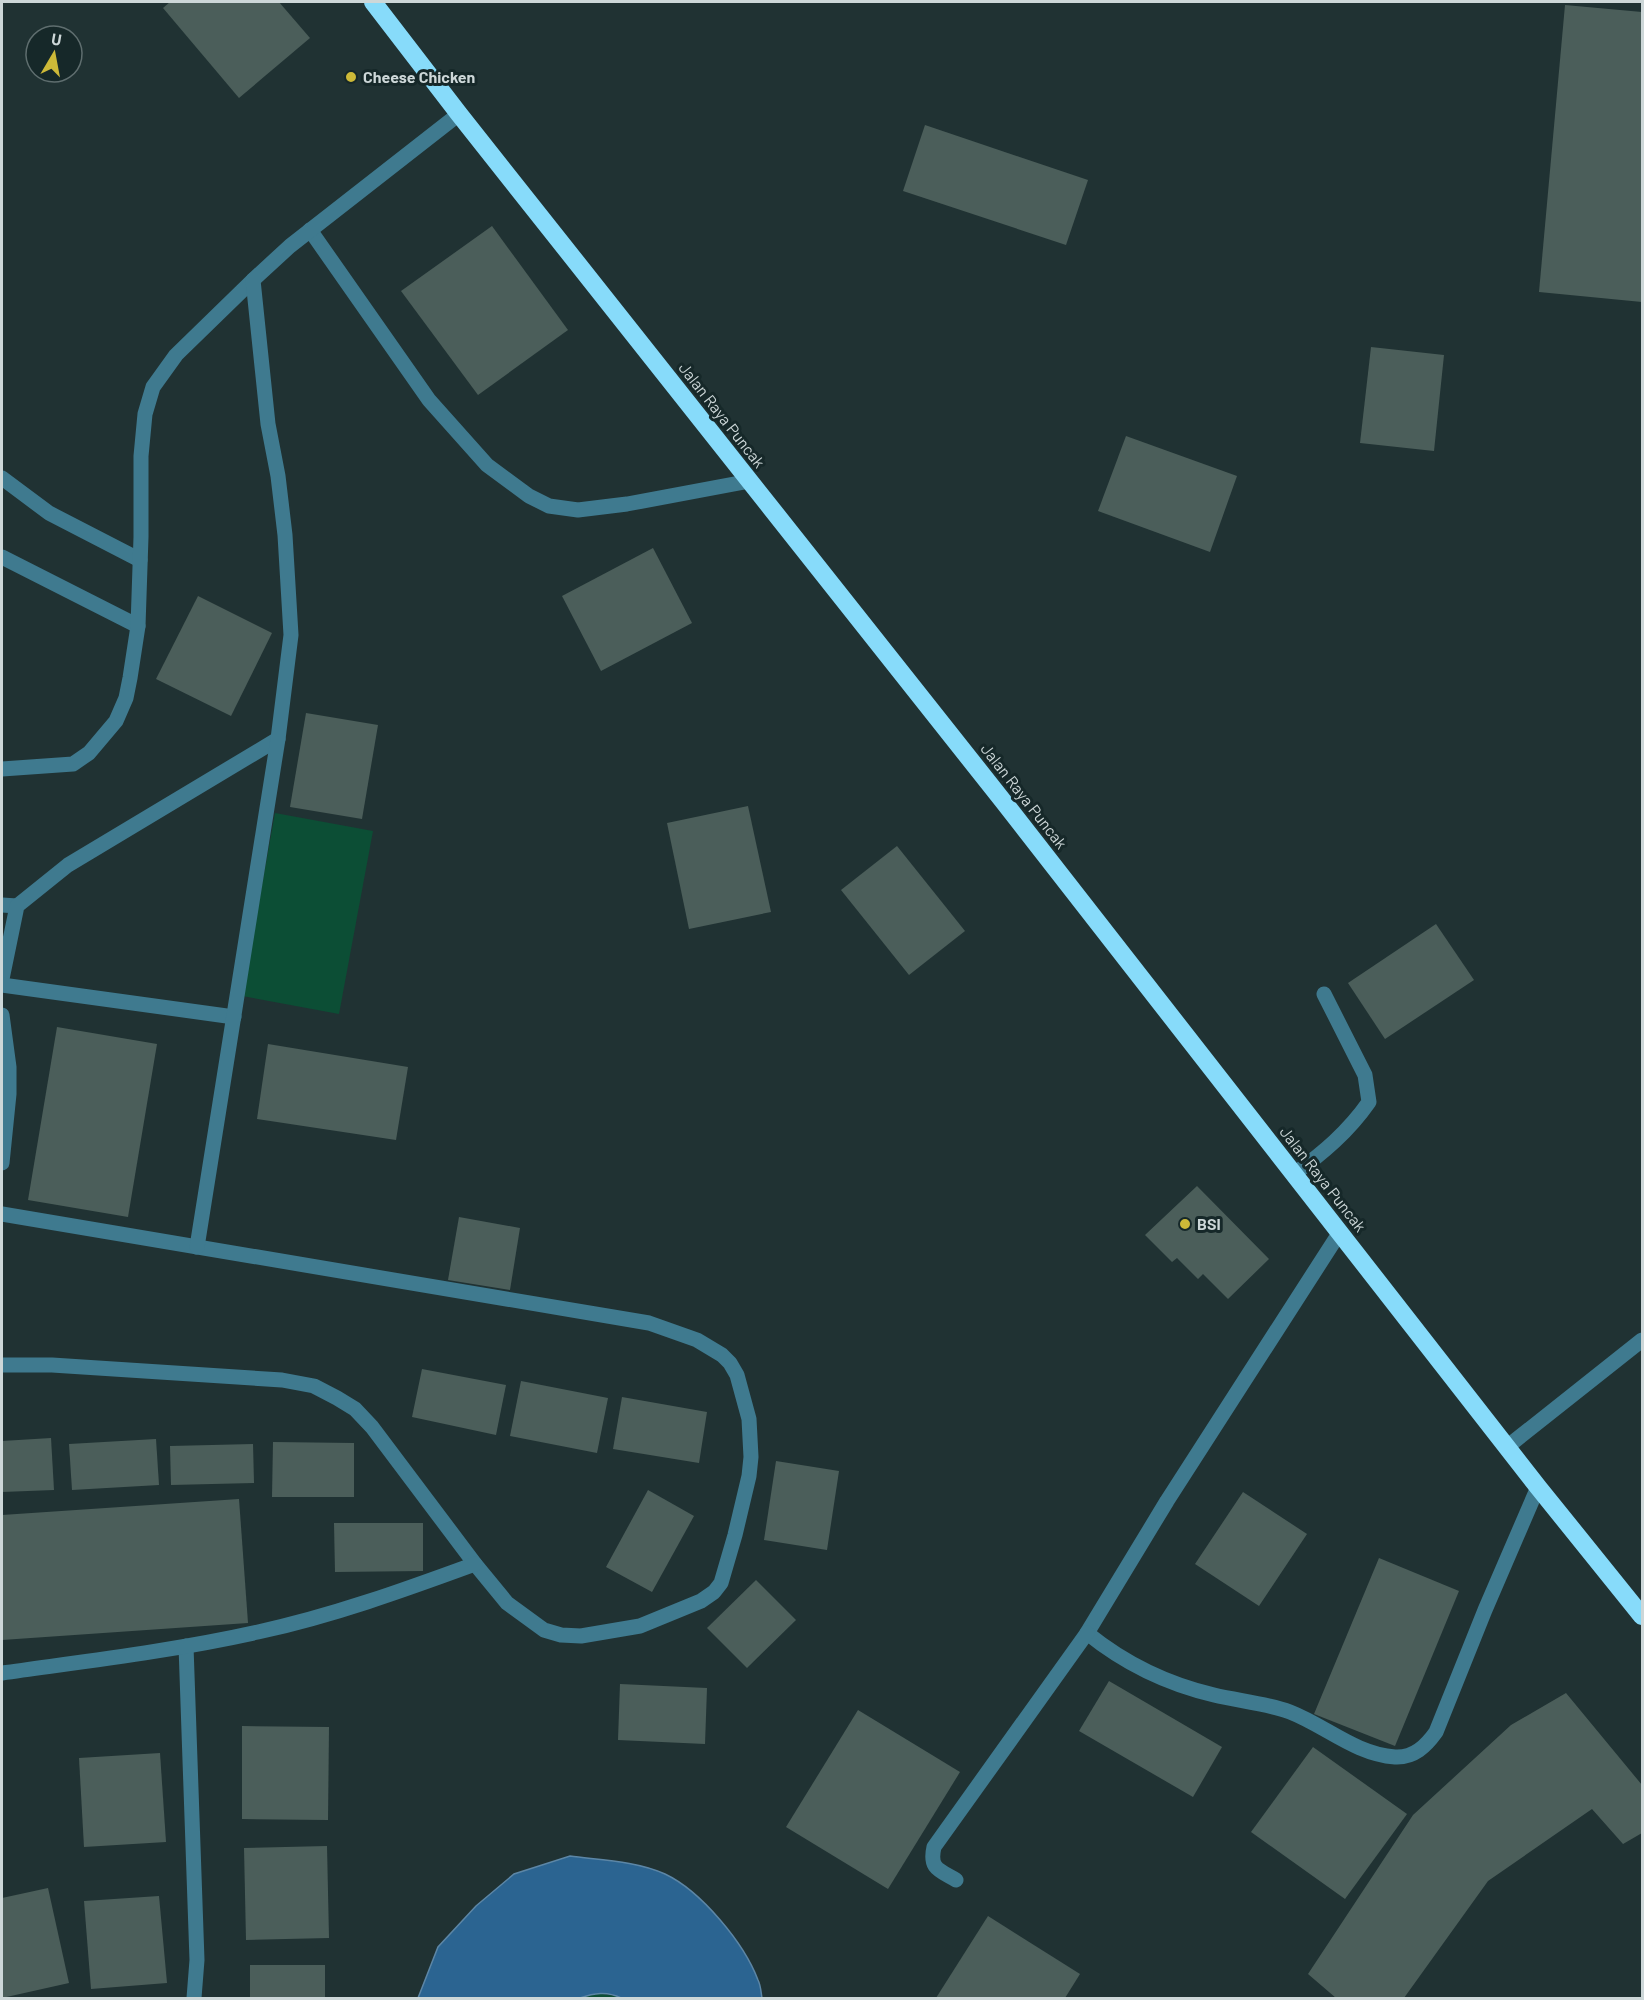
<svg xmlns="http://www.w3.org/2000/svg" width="1644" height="2000" font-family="Barlow,sans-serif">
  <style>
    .green { fill: #0c4e35 }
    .water { fill: #2b6491; stroke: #5c86a6; stroke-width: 1.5 }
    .building { fill: #4b5e5a }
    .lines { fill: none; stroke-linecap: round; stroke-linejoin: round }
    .minor { stroke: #3f7a8f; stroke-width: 15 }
    .highway { stroke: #87dbfa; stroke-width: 18 }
    .poi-dot { fill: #cdb938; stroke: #162829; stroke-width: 2 }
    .labels { text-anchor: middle; stroke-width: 6; stroke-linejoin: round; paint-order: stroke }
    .poi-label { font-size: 16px; font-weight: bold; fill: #cdd7d8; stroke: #162829; text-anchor: start }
    .street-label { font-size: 16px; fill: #cdd7d8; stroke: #162829 }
  </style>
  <rect width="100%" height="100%" fill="#203233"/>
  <g class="green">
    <path d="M275,813L373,831L339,1014L242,996Z"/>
    <path d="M595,1993L616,1996L621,1998H580Z"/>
  </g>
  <path class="water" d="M570,1856C600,1860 637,1861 665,1874C701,1891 744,1943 758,1980C761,1986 761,1993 762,1998H621C607,1991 594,1993 580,1998H418L438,1947L476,1906L514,1874Z"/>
  <g class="building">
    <path d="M170,2H279L310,38L239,98L163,8Z"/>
    <path d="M1565,5L1642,12V302L1539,292Z"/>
    <path d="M925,125L1088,180L1066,245L903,191Z"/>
    <path d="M492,226L568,330L478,395L401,291Z"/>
    <path d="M1371,347L1444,355L1434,451L1360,443Z"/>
    <path d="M1126,436L1237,476L1210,552L1098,511Z"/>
    <path d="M653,548L692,623L601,671L562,596Z"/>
    <path d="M198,596L272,633L231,716L156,679Z"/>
    <path d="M306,713L378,725L362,819L290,807Z"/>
    <path d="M748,806L771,912L689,929L667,823Z"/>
    <path d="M897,846L965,931L909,975L841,890Z"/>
    <path d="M1436,924L1474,980L1385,1039L1348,983Z"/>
    <path d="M57,1027L157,1044L128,1217L28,1200Z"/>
    <path d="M268,1044L408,1067L396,1140L257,1119Z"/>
    <path d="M1197,1186L1269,1259L1228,1299L1203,1274L1198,1279L1177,1258L1172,1262L1145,1235Z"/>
    <path d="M459,1217L520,1228L510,1290L448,1280Z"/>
    <path d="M422,1369L506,1385L496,1435L412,1417Z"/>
    <path d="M521,1381L608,1398L597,1453L510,1436Z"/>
    <path d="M622,1397L707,1412L699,1463L613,1449Z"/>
    <path d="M51,1438L54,1490L2,1492V1441Z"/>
    <path d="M156,1439L159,1485L72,1490L69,1444Z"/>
    <path d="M273,1442L354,1443V1497H272Z"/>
    <path d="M253,1444L254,1483L171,1485L170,1446Z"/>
    <path d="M776,1461L839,1471L827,1550L764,1540Z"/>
    <path d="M648,1490L694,1516L652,1592L606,1567Z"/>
    <path d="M1243,1492L1307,1534L1259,1606L1195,1564Z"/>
    <path d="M239,1499L248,1623L2,1640V1515Z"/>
    <path d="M334,1523H423V1571L335,1572Z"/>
    <path d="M1379,1558L1459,1591L1395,1746L1314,1714Z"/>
    <path d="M756,1580L796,1620L747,1668L707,1628Z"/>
    <path d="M1109,1681L1222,1747L1193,1797L1079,1731Z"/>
    <path d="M620,1684L707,1688L705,1744L618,1740Z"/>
    <path d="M1566,1693L1642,1785V1833L1623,1844L1592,1809L1488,1881L1404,1998H1336L1308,1974L1413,1815L1511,1725Z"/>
    <path d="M858,1710L960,1772L888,1889L786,1827Z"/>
    <path d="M242,1726L329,1727L328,1820L242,1819Z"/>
    <path d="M1313,1747L1407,1814L1345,1899L1251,1832Z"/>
    <path d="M160,1753L166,1842L84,1847L79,1758Z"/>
    <path d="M327,1846L329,1938L246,1940L244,1848Z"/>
    <path d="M48,1888L69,1983L2,1998V1898Z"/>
    <path d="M159,1896L167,1983L91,1989L84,1901Z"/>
    <path d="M988,1916L1080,1974L1065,1998H936Z"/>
    <rect x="250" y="1965" width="75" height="33"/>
  </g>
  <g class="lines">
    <g class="minor">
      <path d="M310,230L429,400L487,465L529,496L549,506L578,510L627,504L750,481"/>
      <path d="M2,478L49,513L140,560"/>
      <path d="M2,557L138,626"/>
      <path d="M2,769L73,764L89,753L116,721L126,698L130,678L138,626L141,537V456L145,414L153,387L176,355L253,280"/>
      <path d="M2,905L17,906"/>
      <path d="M2,979L17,906L68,865L278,739"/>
      <path d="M2,985L234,1017"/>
      <path d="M2,1015L9,1067V1094L2,1163"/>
      <path d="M1294,1174C1323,1153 1348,1132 1369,1102L1365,1075L1324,994"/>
      <path d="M2,1214L649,1323L697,1340L722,1355L730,1363L737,1375L749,1419L751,1457L749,1476L735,1535L721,1583L714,1592L701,1601L640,1626L581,1636L561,1635L544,1630L507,1603L475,1564L372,1427L355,1409L337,1398L314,1386L282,1380L52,1365H2"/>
      <path d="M1340,1232L1167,1501L1087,1633C1124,1663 1167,1684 1214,1695C1239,1701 1266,1703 1290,1712C1326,1726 1355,1754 1395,1757C1414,1758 1426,1746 1436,1732L1485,1610L1538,1487"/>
      <path d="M197,1247L278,739L291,635L285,535L278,476L268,424L253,280L290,246L459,114"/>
      <path d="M1507,1447L1642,1340"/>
      <path d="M186,1646L197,1960L194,1998"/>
      <path d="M2,1673C87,1661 173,1651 258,1632C332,1616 404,1590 475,1564"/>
      <path d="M956,1880C939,1870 929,1869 934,1847L1087,1633"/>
    </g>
    <path class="highway" d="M373,2L459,114L1003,801L1538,1487L1642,1616"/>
  </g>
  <g class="poi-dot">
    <circle cx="351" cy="77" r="6"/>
    <circle cx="1185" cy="1224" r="6"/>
  </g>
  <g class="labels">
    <g class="poi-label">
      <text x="363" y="83">Cheese Chicken</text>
      <text x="1197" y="1230">BSI</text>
    </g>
    <g class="street-label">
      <text transform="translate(722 415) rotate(52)" y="6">Jalan Raya Puncak</text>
      <text transform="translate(1024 796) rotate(52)" y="6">Jalan Raya Puncak</text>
      <text transform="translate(1323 1179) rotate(52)" y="6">Jalan Raya Puncak</text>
    </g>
  </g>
  <rect width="1644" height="2000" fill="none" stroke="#cdd7d8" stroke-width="6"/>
  <g transform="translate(54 54) rotate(10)"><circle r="28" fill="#162829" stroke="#5f6e6f" stroke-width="1.5"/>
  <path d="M0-4.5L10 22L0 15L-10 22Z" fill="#cdb938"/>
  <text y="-9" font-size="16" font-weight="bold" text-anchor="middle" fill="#cdd7d8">U</text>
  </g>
</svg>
